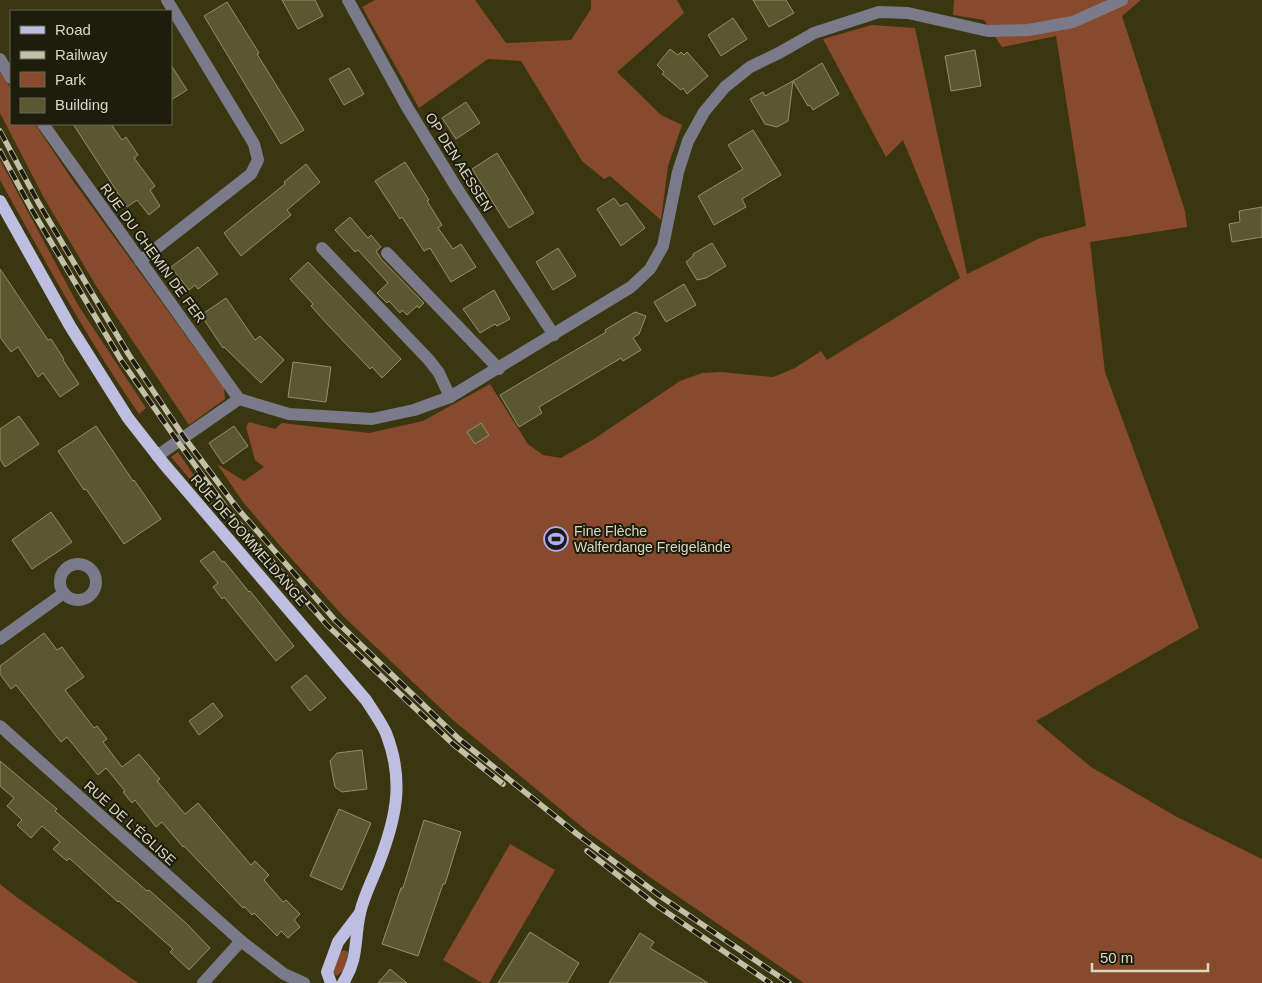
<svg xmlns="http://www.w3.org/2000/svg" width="1262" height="983" font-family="Helvetica,sans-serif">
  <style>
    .green { fill: #884a2d }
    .building { fill: #5a5731; stroke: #939168 }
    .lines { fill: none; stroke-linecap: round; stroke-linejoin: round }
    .minor { stroke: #7a7a8a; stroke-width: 12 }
    .major { stroke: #bebee0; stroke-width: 12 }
    .rail-casing { stroke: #c2c0a9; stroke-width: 5.5 }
    .rail { stroke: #1e1d0d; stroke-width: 4; stroke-dasharray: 11; stroke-linecap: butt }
    .labels { text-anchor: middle; stroke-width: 4; stroke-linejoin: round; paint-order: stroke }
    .street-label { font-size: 14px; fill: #d9d8c3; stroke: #1e1d0d }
    .poi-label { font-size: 14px; fill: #d9d8c3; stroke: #1e1d0d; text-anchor: start }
  </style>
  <rect width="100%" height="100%" fill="#393610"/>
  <g class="green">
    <path d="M375,0H475L506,43L571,40L591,9V0H677L684,13L617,72L661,115L682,125L668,166L661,220L610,176L604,179L582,161L521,61L488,59L419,108L362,7Z"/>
    <path d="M954,0H1141L1122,16L1185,211L1187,227L1090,242L1105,372L1199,628L1036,721L1091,767L1177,817L1262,859V983H804L654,880L588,832L453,720L343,616L282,548L243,502L217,464L244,481L264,467L255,460L246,427L249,422L275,429L282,423L369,433L423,421L490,384L528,444L543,455L561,458L594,439L680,381L702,373L721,372L773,377L795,368L821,351L827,360L960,278L903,140L886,157L823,39L872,25L915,28L967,274L1040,238L1086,226L1056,36L1002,47L984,20L953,15Z"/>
    <path d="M0,71L11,89V124H35L71,178L224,388L225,399L189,425L98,289L44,198L0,113Z"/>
    <path d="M0,160L78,305L146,408L139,414C87,339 44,259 0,180Z"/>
    <path d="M178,452L223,518L171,457Z"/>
    <path d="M510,844L555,870L489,983H482L443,960Z"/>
    <path d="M0,884L15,896L138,983H0Z"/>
    <path d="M344,950L348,952L345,969L337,976L332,972L340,952Z"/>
  </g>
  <g class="building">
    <path d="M282,0H315L323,16L298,29Z"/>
    <path d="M753,0H786L794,13L769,27Z"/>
    <path d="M227,2L259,53L257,54L304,130L281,144L204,16Z"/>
    <path d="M733,18L747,39L721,56L708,35Z"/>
    <path d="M670,49L678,55L681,52L684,55L687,52L708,76L687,94L683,88L681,90L662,74L664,72L657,65Z"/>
    <path d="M975,50L981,86L951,91L945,56Z"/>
    <path d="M822,63L839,94L813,110L810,105L808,106L793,81Z"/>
    <path d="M171,65L187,90L171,100Z"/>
    <path d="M349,68L364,94L344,105L329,79Z"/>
    <path d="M793,81L788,121L777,127L765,124L750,99L763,92L765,96Z"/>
    <path d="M466,102L480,123L456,139L442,118Z"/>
    <path d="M73,124H111L122,140L126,137L138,155L134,158L155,186L150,190L160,206L149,215L137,200L127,207Z"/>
    <path d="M753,130L781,175L742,199L746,207L714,225L698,196L743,169L728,145Z"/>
    <path d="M497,153L534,213L509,228L472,169Z"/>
    <path d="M405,162L429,200L427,201L442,225L438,228L453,249L461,244L476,267L451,282L430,248L424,251L402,217L400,219L375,181Z"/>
    <path d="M306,164L320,182L287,210L291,215L241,256L224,233L285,184L284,182Z"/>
    <path d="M614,198L620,206L627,203L645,228L621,246L597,209Z"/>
    <path d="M1262,207V237L1232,242L1229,224L1240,222L1239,211Z"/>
    <path d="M350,217L368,238L371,235L381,247L376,251L381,259L424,303L419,308L417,306L407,315L402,310L400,313L389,301L387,303L377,293L388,283L358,250L355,252L335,230Z"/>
    <path d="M712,243L726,266L706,278L697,280L686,262L693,256V254Z"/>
    <path d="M198,247L218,274L198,289L195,285L189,290L171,267Z"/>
    <path d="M558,248L576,276L553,290L536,262Z"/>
    <path d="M308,262L401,359L382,378L372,367L370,369L328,325L311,306L313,304L290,279Z"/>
    <path d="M0,269L48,340L51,339L64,359L63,360L79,384L60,397L43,373L38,377L18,347L11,352L0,337Z"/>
    <path d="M684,284L696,305L666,322L654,302Z"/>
    <path d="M494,290L510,319L497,326L495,324L480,333L463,309Z"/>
    <path d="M226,298L255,340L260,336L284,360L261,383L224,347L223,348L201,315Z"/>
    <path d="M635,312L646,316L639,334L633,338L641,350L623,361L621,358L539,407L542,413L519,427L500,395L606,332L605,330Z"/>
    <path d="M293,362L331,367L326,402L288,397Z"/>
    <path d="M19,416L39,444L5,467L0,459V429Z"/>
    <path d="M481,423L489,435L475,444L467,432Z"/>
    <path d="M96,426L133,481L134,480L161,519L124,544L86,489L84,490L58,451Z"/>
    <path d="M234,426L248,446L223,464L209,443Z"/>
    <path d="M51,512L72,542L32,569L12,540Z"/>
    <path d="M214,551L222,562L224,561L249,592L250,591L294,646L276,661L224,597L222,599L213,587L218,583L200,561Z"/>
    <path d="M44,633L57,650L62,647L84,677L65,690L94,728L97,726L107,739L103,742L122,767L139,754L160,779L157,781L185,814L198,803L251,865L255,861L269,875L264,880L283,902L286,900L300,914L294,920L300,927L288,938L281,931L277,936L254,913L252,915L245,907L243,908L184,846L183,847L162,822L156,827L135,800L132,803L123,792L125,791L106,768L98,775L67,737L61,742L16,685L11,689L0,674V666Z"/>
    <path d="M306,675L326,698L310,711L291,687Z"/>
    <path d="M213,703L223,716L199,735L189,721Z"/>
    <path d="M362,750L367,789L342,792L335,787L330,761L337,753Z"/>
    <path d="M0,761L57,809L55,811L95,846L147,891L149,890L187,924L210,948L189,970L170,952L173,949L119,901L118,902L69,858L67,861L53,849L60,842L42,826L31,838L17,825L22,820L7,806L14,798L0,786Z"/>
    <path d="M339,809L371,823L342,890L310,876Z"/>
    <path d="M424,820L461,832L445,884H443L418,956L382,944L401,888H403Z"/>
    <path d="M530,932L579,963L567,983H498Z"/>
    <path d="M640,933L654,942L650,948L708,983H609Z"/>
    <path d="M390,969L407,983H378Z"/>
  </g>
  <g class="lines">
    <g class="minor">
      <path d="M348,0L407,107L458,190L554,335"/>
      <path d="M0,59L11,78"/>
      <path d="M43,124L239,399"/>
      <path d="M322,248L429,360L439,373L450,397"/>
      <path d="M387,253L499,369"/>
      <path d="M140,261L251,174L258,160L254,144L167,0"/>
      <path d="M239,399L289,414L372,419L414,410L450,397L631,287L650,269L663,246L678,172L688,141L704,112L725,87L750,67L779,53L814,33L879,12L908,13L988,31L1028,30L1073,22L1122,0"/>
      <path d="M157,456L239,399"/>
      <circle cx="78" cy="582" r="18"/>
      <path d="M0,639L64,593"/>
      <path d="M0,726L241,941L284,974L304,983"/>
      <path d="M203,983L241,941"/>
    </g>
    <g class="major">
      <path d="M0,201L70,326L128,418L164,464L366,700C373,711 381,722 386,733C404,779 397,815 380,860C374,877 364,895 360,913C354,940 359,958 343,983"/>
      <path d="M331,983L327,972L338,942L360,913"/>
    </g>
    <g class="rail-casing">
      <g id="rail">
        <path d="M0,131L38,202L93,295L129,355L184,437L237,508L335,620L459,739L577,834L663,898L789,983"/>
        <path d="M0,151L32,210L121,360L178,442L230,513L327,625L453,744L503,784"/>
        <path d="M587,851L656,905L770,983"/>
      </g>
    </g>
    <use href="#rail" class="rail"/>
  </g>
  <defs>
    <g id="stadium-ring" transform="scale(1.25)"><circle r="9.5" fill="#1e1d0d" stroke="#b0aefa" stroke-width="1.5"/><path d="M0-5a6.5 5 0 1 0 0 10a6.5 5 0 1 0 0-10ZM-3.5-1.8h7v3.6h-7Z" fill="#b0aefa"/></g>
  </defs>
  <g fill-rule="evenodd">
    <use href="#stadium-ring" x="556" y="539"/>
  </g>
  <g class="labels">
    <g class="street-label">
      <text transform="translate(459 162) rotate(58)" y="5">OP DEN AESSEN</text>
      <text transform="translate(153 253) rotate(54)" y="5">RUE DU CHEMIN DE FER</text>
      <text transform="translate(249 540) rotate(49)" y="5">RUE DE DOMMELDANGE</text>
      <text transform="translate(130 823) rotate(42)" y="5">RUE DE L'ÉGLISE</text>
    </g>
    <g class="poi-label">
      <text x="574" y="536">Fine Flèche<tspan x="574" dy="16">Walferdange Freigelände</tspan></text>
    </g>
  </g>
  <rect x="10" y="10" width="162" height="115" fill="#1e1d0d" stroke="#696856"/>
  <rect x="20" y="26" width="25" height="8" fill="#bebee0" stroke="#696856"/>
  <text x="55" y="35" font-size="15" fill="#d9d8c3">Road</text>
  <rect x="20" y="51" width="25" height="8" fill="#c2c0a9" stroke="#696856"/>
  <text x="55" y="60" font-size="15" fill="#d9d8c3">Railway</text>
  <rect x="20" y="72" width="25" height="15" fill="#884a2d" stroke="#696856"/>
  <text x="55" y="85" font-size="15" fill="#d9d8c3">Park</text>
  <rect x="20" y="98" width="25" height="15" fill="#5a5731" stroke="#696856"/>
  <text x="55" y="110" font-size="15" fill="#d9d8c3">Building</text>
  <path d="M1092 963v8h116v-8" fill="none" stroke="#d9d8c3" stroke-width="2.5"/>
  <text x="1100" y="963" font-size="15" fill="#d9d8c3" stroke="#1e1d0d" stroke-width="4" paint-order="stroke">50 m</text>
</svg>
